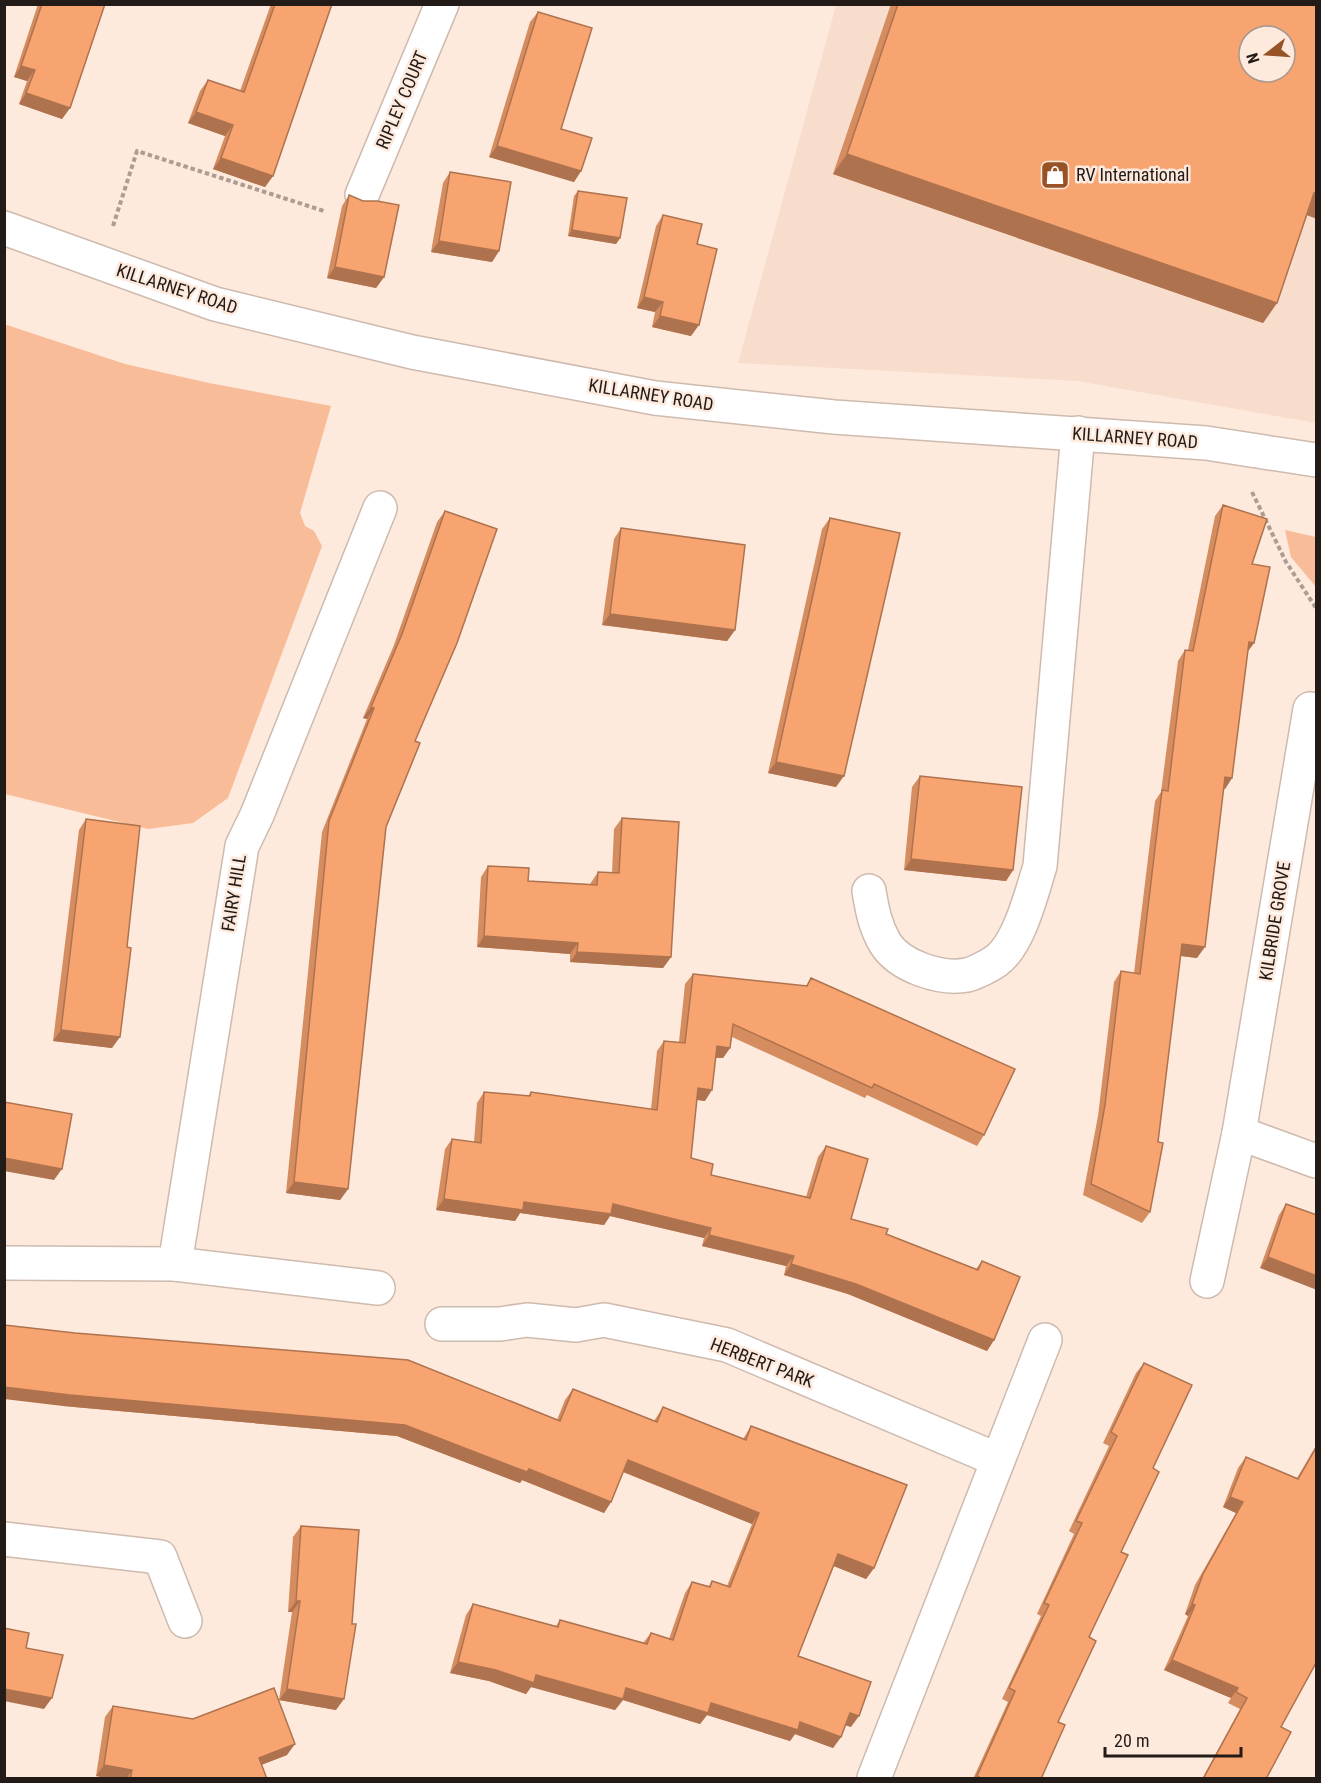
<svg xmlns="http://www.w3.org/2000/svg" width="1321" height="1783" font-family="'Roboto Condensed',sans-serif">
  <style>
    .built { fill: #f9ddcc; fill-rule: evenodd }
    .green { fill: #f8bc98 }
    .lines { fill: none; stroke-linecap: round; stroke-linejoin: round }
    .minor-casing { stroke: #cebaae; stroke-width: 36 }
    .major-casing { stroke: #cebaae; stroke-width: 36 }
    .path { stroke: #ac9c93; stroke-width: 4; stroke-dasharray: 4.5 3; stroke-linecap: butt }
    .minor { stroke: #fff; stroke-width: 33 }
    .major { stroke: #fff; stroke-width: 33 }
    .wall { fill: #d58d60 }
    .shaded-wall { fill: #ae734e }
    .building { fill: #f8a470; stroke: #ae734e; stroke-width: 1.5; fill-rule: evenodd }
    .labels { text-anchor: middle; stroke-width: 5; stroke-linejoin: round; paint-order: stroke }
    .street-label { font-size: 18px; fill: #231b17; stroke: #fee9dd }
    .poi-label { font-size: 18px; fill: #231b17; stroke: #fee9dd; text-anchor: start }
  </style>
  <rect width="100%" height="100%" fill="#fee9dd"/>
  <path class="built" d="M836,5H1316V423L1077,381L738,363ZM1249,36H1285V72H1249Z"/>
  <g class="green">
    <path d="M4,324L125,364L209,383L331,406L300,513L305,526L314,531L322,546L228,798L193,823L148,829L5,794Z"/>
    <path d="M1285,530L1316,537V587L1291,557Z"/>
  </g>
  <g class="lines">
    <g class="minor-casing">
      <g id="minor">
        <path d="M362,195L442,4"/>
        <path d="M1316,712L1310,709L1239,1133L1316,1161"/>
        <path d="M869,891C872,909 875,926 885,943C899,966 940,980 967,975C975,973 989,966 996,961C1019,945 1032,892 1040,866L1078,433"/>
        <path d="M4,1263L175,1264L378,1288"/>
        <path d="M175,1264L242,846L257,815L380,508"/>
        <path d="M1207,1281L1239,1133"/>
        <path d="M442,1324H500L527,1320L576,1325L604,1320L727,1345L998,1460"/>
        <path d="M4,1539L160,1557L185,1621"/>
        <path d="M874,1778L1045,1340"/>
      </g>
    </g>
    <g class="major-casing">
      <path id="major" d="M4,228L215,304L412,352L655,398L834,417L1206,443L1316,460"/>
    </g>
    <g class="path">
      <path d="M113,226L137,151L324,211"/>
      <path d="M1252,492L1286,562L1316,608"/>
    </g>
    <use href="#minor" class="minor"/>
    <use href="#major" class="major"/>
  </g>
  <g class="wall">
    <path d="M38,4H105L70,108L62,119L19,104L27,81L14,77Z"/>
    <path d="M271,4H332L273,176L265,187L213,169L225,136L188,123L200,91L208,80L240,91Z"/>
    <path d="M891,4H1317L1307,215L1277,303L1263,323L833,174Z"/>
    <path d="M538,12L561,129L581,171L574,182L489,157L530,22Z"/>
    <path d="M450,172L499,251L492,262L431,252L443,183Z"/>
    <path d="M578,191L620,238L616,244L568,236L574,196Z"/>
    <path d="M349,195L363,201L384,277L376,288L327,278L342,206Z"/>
    <path d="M663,215L697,244L691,336L652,327L655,312L637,308L656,226Z"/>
    <path d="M1223,505L1252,564L1254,643L1248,651L1232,778L1225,789H1224L1197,958L1180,956L1150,1212L1142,1223L1083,1195L1098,1116L1114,982L1121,971L1134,973L1155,801L1161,792L1178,661L1185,650H1188L1215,516Z"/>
    <path d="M445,511L415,741L386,827L348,1189L340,1200L286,1193L322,832L367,719L363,718L394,645L437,522Z"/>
    <path d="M830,518L836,787L768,773L822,529Z"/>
    <path d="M621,528L735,630L727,641L602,625L614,539Z"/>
    <path d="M920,776L1013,870L1006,881L904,870L912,787Z"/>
    <path d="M622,818L671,957L663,968L570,962V954L477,947L481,877L488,866L528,881L590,884L598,872L612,873L614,829Z"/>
    <path d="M86,819L112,1048L53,1041L79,830Z"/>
    <path d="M693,974L806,986L811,978L984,1135L977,1146L867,1095L865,1098L732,1037L730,1048L723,1058H716L705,1101L697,1100L691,1158L711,1175L806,1197L818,1157L826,1146L851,1219L886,1234L976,1269L982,1261L994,1340L987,1351L848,1294L784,1275L786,1266L702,1246L704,1238L610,1216L604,1225L520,1213L515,1221L436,1210L445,1149L452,1139L474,1142L477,1103L484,1092L528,1096L531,1092L651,1109L657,1051L664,1041L679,1042L685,984Z"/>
    <path d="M1286,1204L1317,1215L1260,1268L1279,1215Z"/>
    <path d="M1144,1363L1153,1468L1058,1722L1041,1779H973L1008,1702L1002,1699L1041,1616L1037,1614L1074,1534L1069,1531L1109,1446L1103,1443L1136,1373Z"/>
    <path d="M573,1389L654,1421L663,1407L743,1439L751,1426L874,1568L866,1579L834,1566L798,1656L851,1727L845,1725L841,1737L833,1748L795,1734L790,1741L707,1715L700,1724L623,1700L615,1710L531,1687L526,1694L489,1681L450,1673L466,1615L473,1604L556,1626L560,1620L643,1643L651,1633L669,1639L685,1593L692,1582L709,1586L712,1581L727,1586L752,1524L623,1472L611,1502L604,1513L522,1480L520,1483L397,1436L63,1406L557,1420L565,1400Z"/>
    <path d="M1317,1444V1661L1281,1727L1266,1779H1202L1240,1709L1228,1703L1231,1698L1164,1670L1188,1616L1185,1614L1195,1585L1236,1513L1223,1507L1238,1468L1246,1457L1297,1478Z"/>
    <path d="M301,1526L352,1624L336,1710L279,1700L292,1612H288L293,1537Z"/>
    <path d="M113,1706L287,1755L261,1765L267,1779H112L96,1776L105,1717Z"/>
  </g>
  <g class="shaded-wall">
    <path d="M21,66L35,70L27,81L14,77Z"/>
    <path d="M26,93L70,108L62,119L19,104Z"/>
    <path d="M196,112L233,125L225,136L188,123Z"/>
    <path d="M497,146L581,171L574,182L489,157Z"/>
    <path d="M847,154L1277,303L1263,323L833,174Z"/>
    <path d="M221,158L273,176L265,187L213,169Z"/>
    <path d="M1314,193L1317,194V219L1301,213Z"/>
    <path d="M572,230L620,238L616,244L568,236Z"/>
    <path d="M439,241L499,251L492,262L431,252Z"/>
    <path d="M335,267L384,277L376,288L327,278Z"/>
    <path d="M644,297L663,302L655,312L637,308Z"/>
    <path d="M660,316L699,325L691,336L652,327Z"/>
    <path d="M610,614L735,630L727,641L602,625Z"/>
    <path d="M1249,642L1254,643L1246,654Z"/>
    <path d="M371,707L374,708L367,719L363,718Z"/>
    <path d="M776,762L844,776L836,787L768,773Z"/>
    <path d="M1225,777L1232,778L1225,789L1217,788Z"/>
    <path d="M911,859L1013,870L1006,881L904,870Z"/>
    <path d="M484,936L578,943L570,954L477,947Z"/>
    <path d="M1182,944L1205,947L1197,958L1174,955Z"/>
    <path d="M577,952L671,957L663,968L570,962Z"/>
    <path d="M61,1030L120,1037L112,1048L53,1041Z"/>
    <path d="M717,1046L730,1048L723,1058L710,1057Z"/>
    <path d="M698,1088L712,1090L705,1101L691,1099Z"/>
    <path d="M4,1158L62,1169L54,1180L4,1171Z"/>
    <path d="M294,1182L348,1189L340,1200L286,1193Z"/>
    <path d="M444,1199L613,1204L711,1228L704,1238L610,1216L604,1225L520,1213L515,1221L436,1210Z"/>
    <path d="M709,1235L794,1256L786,1266L702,1246Z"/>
    <path d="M1268,1257L1317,1276V1290L1260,1268Z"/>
    <path d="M791,1264L856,1284L994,1340L987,1351L848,1294L784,1275Z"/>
    <path d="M4,1387L405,1425L529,1469L611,1502L604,1513L522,1480L520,1483L397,1436L63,1406L4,1399Z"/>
    <path d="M628,1460L759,1513L752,1524L621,1471Z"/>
    <path d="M1230,1497L1243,1502L1236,1513L1223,1507Z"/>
    <path d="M838,1554L874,1568L866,1579L831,1565Z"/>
    <path d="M296,1601H300L292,1612H288Z"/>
    <path d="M1192,1604L1195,1605L1188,1616L1185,1614Z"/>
    <path d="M1172,1660L1238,1688L1231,1698L1164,1670Z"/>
    <path d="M458,1662L536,1675L626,1688L711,1703L800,1722L841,1737L833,1748L795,1734L790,1741L707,1715L700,1724L623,1700L615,1710L531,1687L526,1694L489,1681L450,1673Z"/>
    <path d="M4,1689L52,1698L44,1709L4,1701Z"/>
    <path d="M287,1689L344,1699L336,1710L279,1700Z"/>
    <path d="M850,1713L859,1716L851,1727L842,1724Z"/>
    <path d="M295,1744L287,1755L251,1769L259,1758Z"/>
    <path d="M104,1765L132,1770L126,1779H112L96,1776Z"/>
  </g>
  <g class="building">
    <path d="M42,4H105L70,108L26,93L35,70L21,66Z"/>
    <path d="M275,4H332L273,176L221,158L233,125L196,112L208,80L244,92Z"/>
    <path d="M898,4H1317V194L1314,193L1277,303L847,154ZM1249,36H1285V72H1249Z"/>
    <path d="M538,12L592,28L561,129L592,138L581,171L497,146Z"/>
    <path d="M450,172L511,182L499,251L439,241Z"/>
    <path d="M578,191L627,198L620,238L572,230Z"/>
    <path d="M349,195L363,201H377L399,205L384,277L335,267Z"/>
    <path d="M663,215L702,224L697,244L717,249L699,325L660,316L663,302L644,297Z"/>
    <path d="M1223,505L1267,519L1252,564L1270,567L1254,643L1249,642L1232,778L1225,777L1205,947L1182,944L1158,1142L1163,1143L1150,1212L1091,1184L1105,1105L1121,971L1140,974L1162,790L1168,791L1185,650L1193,651Z"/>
    <path d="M445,511L497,529L457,643L415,741L420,743L386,827L348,1189L294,1182L329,821L374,708L371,707L402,634Z"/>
    <path d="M830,518L900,533L844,776L776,762Z"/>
    <path d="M621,528L745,545L735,630L610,614Z"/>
    <path d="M920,776L1022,787L1013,870L911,859Z"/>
    <path d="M622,818L679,822L671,957L577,952L578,943L484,936L488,866L529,868L528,881L597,885L598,872L619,873Z"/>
    <path d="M86,819L140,826L127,947L131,948L120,1037L61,1030Z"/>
    <path d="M693,974L807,986L811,978L1015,1069L984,1135L874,1084L872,1088L733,1024L730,1048L717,1046L712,1090L698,1088L691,1158L713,1164L711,1175L810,1198L826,1146L868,1159L851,1219L888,1229L886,1234L978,1270L982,1261L1020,1277L994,1340L856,1284L791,1264L794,1256L709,1235L711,1228L613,1204L611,1214L524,1202L523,1210L444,1199L452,1139L481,1143L484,1092L530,1096L531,1092L657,1110L664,1041L685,1043Z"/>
    <path d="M4,1102L72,1114L62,1169L4,1158Z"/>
    <path d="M1286,1204L1317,1215V1276L1268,1257Z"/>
    <path d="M4,1325L75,1333L408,1360L560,1421L573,1389L657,1422L663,1407L746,1440L751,1426L907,1485L874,1568L838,1554L798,1656L871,1682L859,1716L850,1713L841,1737L800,1722L798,1730L711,1703L708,1713L626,1688L623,1699L536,1675L534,1683L496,1670L458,1662L473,1604L558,1627L560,1620L647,1644L651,1633L673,1640L692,1582L710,1587L712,1581L730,1587L759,1513L628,1460L611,1502L529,1469L527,1472L405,1425L70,1395L4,1387Z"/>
    <path d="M1144,1363L1192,1385L1153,1468L1159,1472L1121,1552L1128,1555L1089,1637L1096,1641L1058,1722L1065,1725L1041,1779H982L977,1776L1015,1691L1009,1688L1049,1605L1044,1603L1082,1523L1076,1521L1117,1436L1111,1432Z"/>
    <path d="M1317,1446V1661L1281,1727L1291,1732L1266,1779H1203L1247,1698L1236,1692L1238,1688L1172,1660L1195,1605L1192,1604L1203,1574L1243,1502L1230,1497L1246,1457L1298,1479Z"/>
    <path d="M301,1526L359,1530L352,1624H356L344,1699L287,1689L300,1601H296Z"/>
    <path d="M4,1628L29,1633L26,1648L63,1655L52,1698L4,1689Z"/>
    <path d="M274,1688L295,1744L259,1758L267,1779H130L132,1770L104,1765L113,1706L193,1719Z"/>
  </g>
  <defs>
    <g id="shop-square" transform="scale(1.5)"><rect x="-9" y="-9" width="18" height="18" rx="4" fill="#975325" stroke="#fee9dd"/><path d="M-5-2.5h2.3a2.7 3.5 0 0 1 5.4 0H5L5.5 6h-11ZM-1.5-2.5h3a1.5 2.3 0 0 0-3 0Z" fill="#fff"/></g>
  </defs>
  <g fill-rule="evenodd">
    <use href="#shop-square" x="1055" y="175"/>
  </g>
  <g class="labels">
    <g class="street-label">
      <text transform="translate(402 100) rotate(-67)" y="6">RIPLEY COURT</text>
      <text transform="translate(177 289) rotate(18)" y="6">KILLARNEY ROAD</text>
      <text transform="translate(651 395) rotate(9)" y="6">KILLARNEY ROAD</text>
      <text transform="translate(1135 438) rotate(4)" y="6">KILLARNEY ROAD</text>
      <text transform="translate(234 893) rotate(-81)" y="6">FAIRY HILL</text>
      <text transform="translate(1275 921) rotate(-81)" y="6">KILBRIDE GROVE</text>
      <text transform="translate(762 1363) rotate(21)" y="6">HERBERT PARK</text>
    </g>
    <g class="poi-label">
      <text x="1076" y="181">RV International</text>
    </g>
  </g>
  <rect width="1321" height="1783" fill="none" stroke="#231b17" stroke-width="12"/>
  <g transform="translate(1267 54) rotate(253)"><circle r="28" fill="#fee9dd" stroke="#a6978e" stroke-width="1.5"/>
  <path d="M0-4.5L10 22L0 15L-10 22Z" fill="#975325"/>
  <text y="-9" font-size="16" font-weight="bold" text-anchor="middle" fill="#231b17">N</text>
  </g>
  <path d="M1105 1747v9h136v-9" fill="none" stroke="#231b17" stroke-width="3"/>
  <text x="1114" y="1747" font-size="18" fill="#231b17" stroke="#fee9dd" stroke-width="4.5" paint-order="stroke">20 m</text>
</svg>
